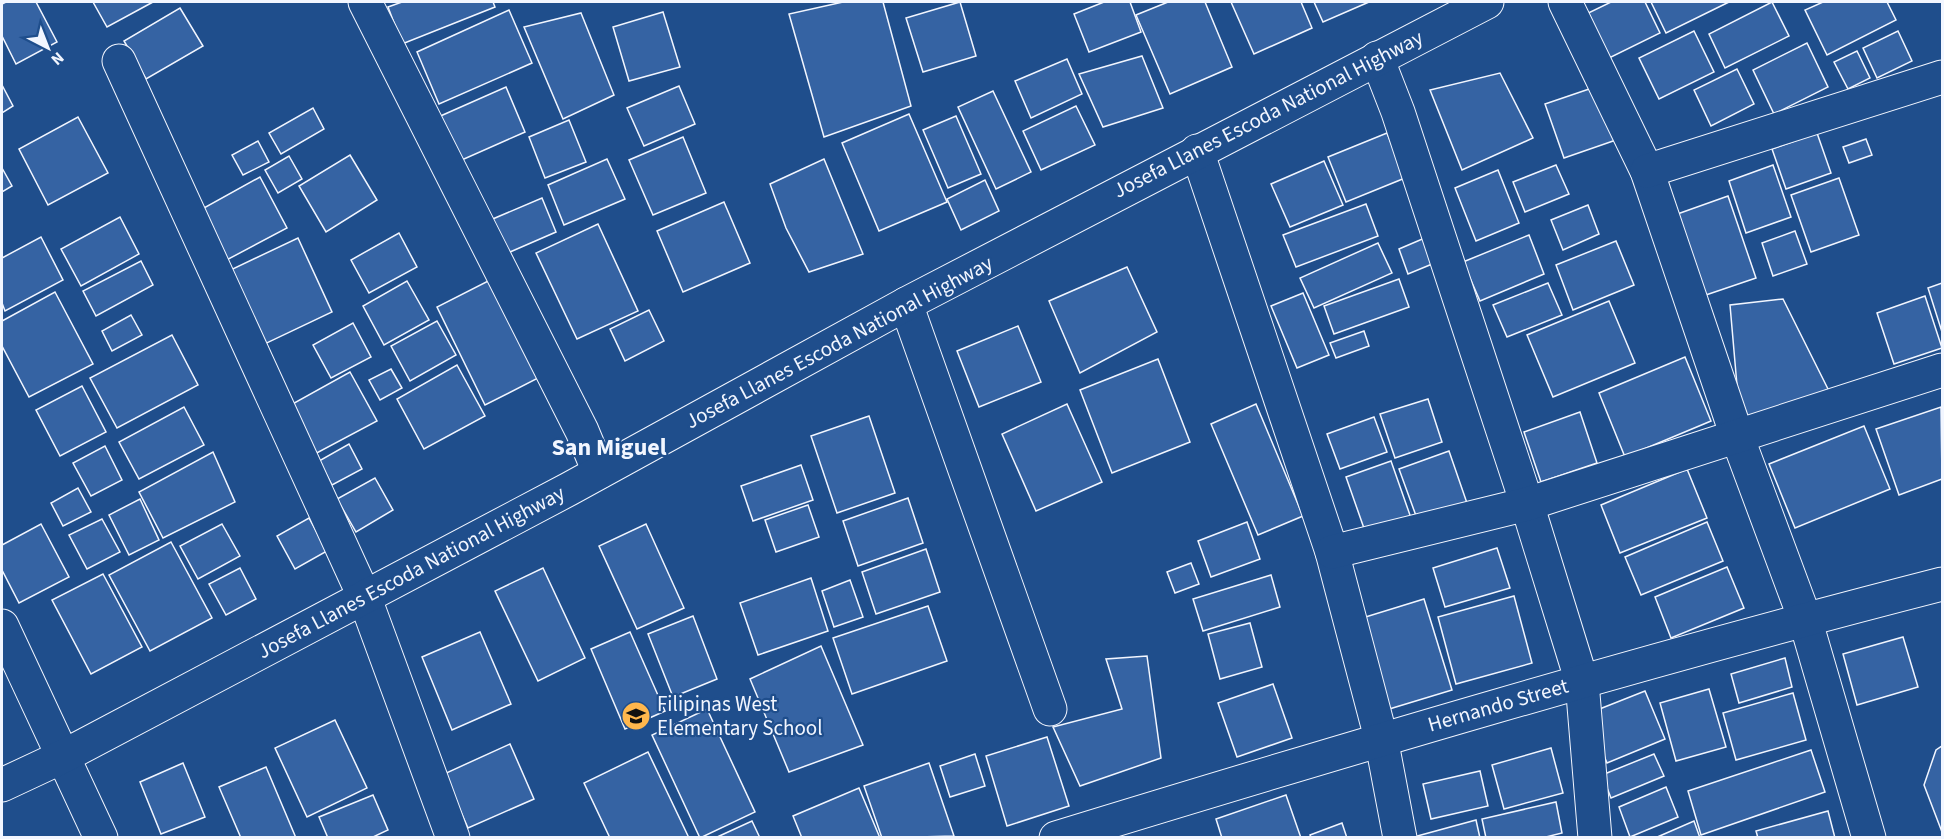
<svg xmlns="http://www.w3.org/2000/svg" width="1944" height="839" font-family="'Source Sans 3',sans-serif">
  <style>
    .building { fill: #3563a3; stroke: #f2f6ff; stroke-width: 1.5 }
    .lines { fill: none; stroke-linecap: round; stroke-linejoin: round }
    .minor-casing { stroke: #f2f6ff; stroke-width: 35 }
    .primary-casing { stroke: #f2f6ff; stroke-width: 35 }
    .minor { stroke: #1f4e8c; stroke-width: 33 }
    .primary { stroke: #1f4e8c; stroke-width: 33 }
    .labels { text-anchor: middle; stroke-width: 4.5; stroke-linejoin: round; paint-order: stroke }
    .street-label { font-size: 21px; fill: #f2f6ff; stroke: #1f4e8c }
    .poi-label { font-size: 21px; fill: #f2f6ff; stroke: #1f4e8c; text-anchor: start }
    .quarter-label { font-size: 24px; font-weight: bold; fill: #f2f6ff; stroke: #1f4e8c }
  </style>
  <rect width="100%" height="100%" fill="#1f4e8c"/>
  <g class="building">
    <path d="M6,2H36L57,42L16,64L2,36V4Z"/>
    <path d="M93,2H153L107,27Z"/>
    <path d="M402,2H493L495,7L402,44L388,7Z"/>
    <path d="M843,2H883L911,106L824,137L789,14Z"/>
    <path d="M960,2L976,56L923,72L906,18Z"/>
    <path d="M1104,2H1130L1141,32L1089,52L1074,14Z"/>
    <path d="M1168,2H1205L1232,67L1170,94L1136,15Z"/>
    <path d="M1231,2H1301L1312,28L1254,54Z"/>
    <path d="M1314,2H1369L1323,22Z"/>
    <path d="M1611,2H1645L1660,33L1603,61L1580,17Z"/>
    <path d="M1651,2H1729L1666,33Z"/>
    <path d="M1772,2L1789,36L1725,68L1709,34Z"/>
    <path d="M1823,2H1887L1896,20L1827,55L1805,10Z"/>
    <path d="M180,8L203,46L146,79L124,41Z"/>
    <path d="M509,10L532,63L439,104L417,52Z"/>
    <path d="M663,12L680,67L629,81L613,27Z"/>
    <path d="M581,13L614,95L563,119L524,27Z"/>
    <path d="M1694,31L1714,72L1659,99L1639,58Z"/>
    <path d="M1898,31L1912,61L1877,78L1863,48Z"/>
    <path d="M1807,43L1828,87L1774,114L1753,70Z"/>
    <path d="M1857,51L1870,78L1848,89L1834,62Z"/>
    <path d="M1142,56L1163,108L1103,127L1079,74Z"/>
    <path d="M1067,59L1082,94L1031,118L1015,81Z"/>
    <path d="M1737,69L1754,104L1711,126L1694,90Z"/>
    <path d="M1500,73L1533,138L1462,170L1430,90Z"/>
    <path d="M2,85L13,106L2,113Z"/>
    <path d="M679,86L695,124L644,146L627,108Z"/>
    <path d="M1598,86L1616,140L1564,158L1545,104Z"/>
    <path d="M506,87L525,132L455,163L436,118Z"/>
    <path d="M993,91L1031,172L996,189L958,107Z"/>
    <path d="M1076,106L1095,145L1041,170L1023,131Z"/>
    <path d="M313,108L324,129L281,154L269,133Z"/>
    <path d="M909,114L947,202L879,231L842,143Z"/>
    <path d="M956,116L981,174L948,188L923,130Z"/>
    <path d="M78,117L108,173L48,205L19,149Z"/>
    <path d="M569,120L586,162L545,178L529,137Z"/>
    <path d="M1387,133L1405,178L1346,202L1328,157Z"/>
    <path d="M1817,133L1831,173L1786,189L1772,149Z"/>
    <path d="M683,137L706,193L653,215L629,160Z"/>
    <path d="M1866,139L1872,155L1849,163L1843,147Z"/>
    <path d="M258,141L269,162L243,175L232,155Z"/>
    <path d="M350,155L377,200L326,232L299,186Z"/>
    <path d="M289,156L302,179L278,193L265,170Z"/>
    <path d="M607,159L625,199L564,225L548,185Z"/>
    <path d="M824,159L863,254L809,272L786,228L770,184Z"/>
    <path d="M1324,161L1343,205L1290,227L1271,184Z"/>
    <path d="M1556,165L1569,194L1525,212L1513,182Z"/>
    <path d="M1773,165L1791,217L1746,233L1729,181Z"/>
    <path d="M2,168L12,186L2,192Z"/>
    <path d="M1498,170L1519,223L1476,241L1455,188Z"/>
    <path d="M260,177L287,228L219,264L193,214Z"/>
    <path d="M1839,178L1859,235L1811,252L1791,195Z"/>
    <path d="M985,180L999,211L961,230L947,199Z"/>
    <path d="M1728,196L1756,278L1697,298L1669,217Z"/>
    <path d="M542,198L556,232L503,255L488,221Z"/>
    <path d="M724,202L750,263L683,292L657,231Z"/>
    <path d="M1366,204L1378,236L1296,267L1283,235Z"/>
    <path d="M1588,205L1599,234L1563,250L1551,220Z"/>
    <path d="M120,217L139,254L81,286L61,249Z"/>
    <path d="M598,224L638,311L577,339L536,253Z"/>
    <path d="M1795,231L1807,264L1773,276L1762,243Z"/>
    <path d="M399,233L417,267L369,293L351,260Z"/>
    <path d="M1529,235L1544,274L1480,301L1463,262Z"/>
    <path d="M41,237L63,280L5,311L2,303V258Z"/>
    <path d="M1427,237L1437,262L1408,274L1399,249Z"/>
    <path d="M298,238L332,312L254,349L220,275Z"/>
    <path d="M1616,241L1634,285L1573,310L1556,265Z"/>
    <path d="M1378,243L1392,273L1314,308L1300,278Z"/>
    <path d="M141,261L153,285L96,316L83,291Z"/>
    <path d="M1127,267L1157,332L1080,373L1049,301Z"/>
    <path d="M496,277L544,375L485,405L437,307Z"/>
    <path d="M1399,279L1409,307L1334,334L1324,306Z"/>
    <path d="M407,281L429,320L384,345L363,306Z"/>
    <path d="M1548,283L1562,315L1507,337L1493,305Z"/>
    <path d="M1942,283V332L1928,288Z"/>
    <path d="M55,292L93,364L29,397L2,346V321Z"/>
    <path d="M1303,293L1329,355L1297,368L1271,306Z"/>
    <path d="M1925,296L1942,348L1894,364L1877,313Z"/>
    <path d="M1783,299L1830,393L1740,420L1730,305Z"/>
    <path d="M1609,301L1635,363L1553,397L1527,335Z"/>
    <path d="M649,310L664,341L625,361L610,329Z"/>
    <path d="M131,315L142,335L112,351L102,331Z"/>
    <path d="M437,321L456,355L410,381L391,346Z"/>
    <path d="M353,323L371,357L331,378L313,345Z"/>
    <path d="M1018,326L1041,382L979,407L957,351Z"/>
    <path d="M1364,331L1369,346L1336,358L1330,343Z"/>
    <path d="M172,335L198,385L117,428L90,378Z"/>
    <path d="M1685,357L1711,421L1625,457L1599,393Z"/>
    <path d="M1158,359L1190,442L1112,473L1080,390Z"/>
    <path d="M457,365L485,416L424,449L397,399Z"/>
    <path d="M391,369L402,388L380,400L369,380Z"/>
    <path d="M350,372L377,421L313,455L287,407Z"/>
    <path d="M82,386L106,432L60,456L36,410Z"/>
    <path d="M1428,399L1442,442L1395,458L1380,414Z"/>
    <path d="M1067,404L1102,482L1036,511L1002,434Z"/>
    <path d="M1256,404L1303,516L1258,535L1211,424Z"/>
    <path d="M184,407L204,445L139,479L119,442Z"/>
    <path d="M1941,407L1942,479L1899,495L1876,429Z"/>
    <path d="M1580,412L1597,463L1541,482L1524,432Z"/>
    <path d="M869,416L895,493L837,513L811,436Z"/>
    <path d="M1374,417L1387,452L1340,469L1327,434Z"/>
    <path d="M1864,426L1890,489L1795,528L1769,464Z"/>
    <path d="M349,444L362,469L332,485L319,461Z"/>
    <path d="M105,446L122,480L91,496L73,463Z"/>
    <path d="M1449,451L1468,506L1419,524L1399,469Z"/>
    <path d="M213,452L235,502L163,538L139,492Z"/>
    <path d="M1391,461L1411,518L1366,534L1346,477Z"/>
    <path d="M801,465L813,500L753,521L741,486Z"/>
    <path d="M1687,469L1707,518L1620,553L1601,505Z"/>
    <path d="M375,478L393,510L356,532L337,499Z"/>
    <path d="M78,488L91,512L63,526L51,503Z"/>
    <path d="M908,498L923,543L858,566L843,521Z"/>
    <path d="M140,499L159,540L129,555L109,515Z"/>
    <path d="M808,505L819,537L776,552L765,520Z"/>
    <path d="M309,518L327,551L295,569L277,536Z"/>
    <path d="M102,519L120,552L87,569L69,535Z"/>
    <path d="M1247,522L1260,559L1211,577L1198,541Z"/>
    <path d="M1707,522L1723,561L1641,595L1625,557Z"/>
    <path d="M41,524L69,577L19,603L2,570V545Z"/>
    <path d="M222,524L240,556L198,579L180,546Z"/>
    <path d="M646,524L684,608L637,629L599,546Z"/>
    <path d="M171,542L212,618L150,651L109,575Z"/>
    <path d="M1497,548L1510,588L1445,607L1433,568Z"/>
    <path d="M926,549L940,592L876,614L862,572Z"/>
    <path d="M1191,563L1199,584L1175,593L1167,572Z"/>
    <path d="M1727,567L1744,608L1671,638L1655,597Z"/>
    <path d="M240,568L256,599L226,615L209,584Z"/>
    <path d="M543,568L585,658L538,681L495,591Z"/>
    <path d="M103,574L142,647L91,674L52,600Z"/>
    <path d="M1271,575L1280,607L1203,631L1193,599Z"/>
    <path d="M811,578L828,631L758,655L740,603Z"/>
    <path d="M850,580L863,617L834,627L822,591Z"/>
    <path d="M1514,596L1532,663L1456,684L1438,617Z"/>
    <path d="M1424,599L1452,690L1386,710L1359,619Z"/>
    <path d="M928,606L947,661L852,694L833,638Z"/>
    <path d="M693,616L717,679L673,697L648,634Z"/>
    <path d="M1250,623L1262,667L1220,679L1208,634Z"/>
    <path d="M480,632L511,704L452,730L422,657Z"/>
    <path d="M630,632L665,711L625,729L591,649Z"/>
    <path d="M1903,637L1918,687L1857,705L1843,654Z"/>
    <path d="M821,646L863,745L789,772L750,679Z"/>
    <path d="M1147,656L1161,758L1080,786L1053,727L1122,709L1106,659Z"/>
    <path d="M1785,658L1792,687L1739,703L1731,674Z"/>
    <path d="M1273,684L1292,738L1237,757L1218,703Z"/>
    <path d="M1709,689L1726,747L1676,761L1660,703Z"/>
    <path d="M1645,691L1665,739L1607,763L1587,714Z"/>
    <path d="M1793,693L1806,740L1736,760L1723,713Z"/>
    <path d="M707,709L755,812L700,838L652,735Z"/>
    <path d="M335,720L367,788L307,817L275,748Z"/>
    <path d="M1047,737L1069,806L1007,826L986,756Z"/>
    <path d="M510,744L534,799L468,828L444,774Z"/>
    <path d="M1942,746V832L1924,785L1936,750Z"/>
    <path d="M1551,748L1563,793L1504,809L1492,765Z"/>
    <path d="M1811,750L1825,792L1701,835L1688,791Z"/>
    <path d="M648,752L689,838H610L584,783Z"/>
    <path d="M975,754L985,786L950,797L940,766Z"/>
    <path d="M1654,754L1664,776L1611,798L1602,775Z"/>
    <path d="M183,763L205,817L161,834L140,782Z"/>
    <path d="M929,763L954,836L882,838L864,786Z"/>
    <path d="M266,767L296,838H241L219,787Z"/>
    <path d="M1480,771L1488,806L1431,819L1423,784Z"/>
    <path d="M1666,787L1678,817L1630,837L1619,807Z"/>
    <path d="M859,788L880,838H802L793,816Z"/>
    <path d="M373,795L388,830L371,838H328L319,817Z"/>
    <path d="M1286,795L1301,838H1222L1216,819Z"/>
    <path d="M1556,802L1562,833L1542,838H1486L1482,819Z"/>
    <path d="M1828,811L1835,838H1758L1756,831Z"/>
    <path d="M1476,820L1480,838H1410Z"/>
    <path d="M752,821L760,838H715Z"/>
    <path d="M1694,821L1700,838H1655Z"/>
    <path d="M1342,823L1347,838H1311L1310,835Z"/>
  </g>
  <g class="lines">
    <g class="minor-casing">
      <g id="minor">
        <path d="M365,2L582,431L599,472"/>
        <path d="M1565,2L1647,171L1738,439L1805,619L1869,838"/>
        <path d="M1377,58L1398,112L1527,504L1582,682L1595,838"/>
        <path d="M119,61L364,596L453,838"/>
        <path d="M1197,151L1332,552L1381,738L1400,838"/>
        <path d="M1647,171L1942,77"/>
        <path d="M906,304L1050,709"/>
        <path d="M1332,552L1527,504L1942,370"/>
        <path d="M2,626L101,838"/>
        <path d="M1056,838C1350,748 1645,660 1942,584"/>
      </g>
    </g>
    <g class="primary-casing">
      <path id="primary" d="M2,785L64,756L569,489L906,304L1487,2"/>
    </g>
    <use href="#minor" class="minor"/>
    <use href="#primary" class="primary"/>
  </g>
  <defs>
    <g id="school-disc" transform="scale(1.5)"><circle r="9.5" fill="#ffb74d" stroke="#1f4e8c"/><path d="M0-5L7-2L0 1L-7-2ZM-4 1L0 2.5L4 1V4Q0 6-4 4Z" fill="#111"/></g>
  </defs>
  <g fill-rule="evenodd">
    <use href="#school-disc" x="636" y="716"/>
  </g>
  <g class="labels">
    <g class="street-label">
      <text transform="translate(1268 114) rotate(-27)" y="7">Josefa Llanes Escoda National Highway</text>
      <text transform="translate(839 342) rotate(-28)" y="7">Josefa Llanes Escoda National Highway</text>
      <text transform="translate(411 572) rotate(-28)" y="7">Josefa Llanes Escoda National Highway</text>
      <text transform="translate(1498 705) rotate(-16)" y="7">Hernando Street</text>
    </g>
    <g class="poi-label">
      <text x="657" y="711">Filipinas West<tspan x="657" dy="24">Elementary School</tspan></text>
    </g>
    <g class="quarter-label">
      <text x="609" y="455">San Miguel</text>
    </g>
  </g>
  <rect width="1944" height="839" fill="none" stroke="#f2f6ff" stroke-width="6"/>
  <g transform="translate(48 48) rotate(138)" stroke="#1f4e8c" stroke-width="4.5" paint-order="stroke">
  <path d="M0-4.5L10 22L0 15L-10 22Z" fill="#f2f6ff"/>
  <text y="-9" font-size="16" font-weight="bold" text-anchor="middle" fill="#f2f6ff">N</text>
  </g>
</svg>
